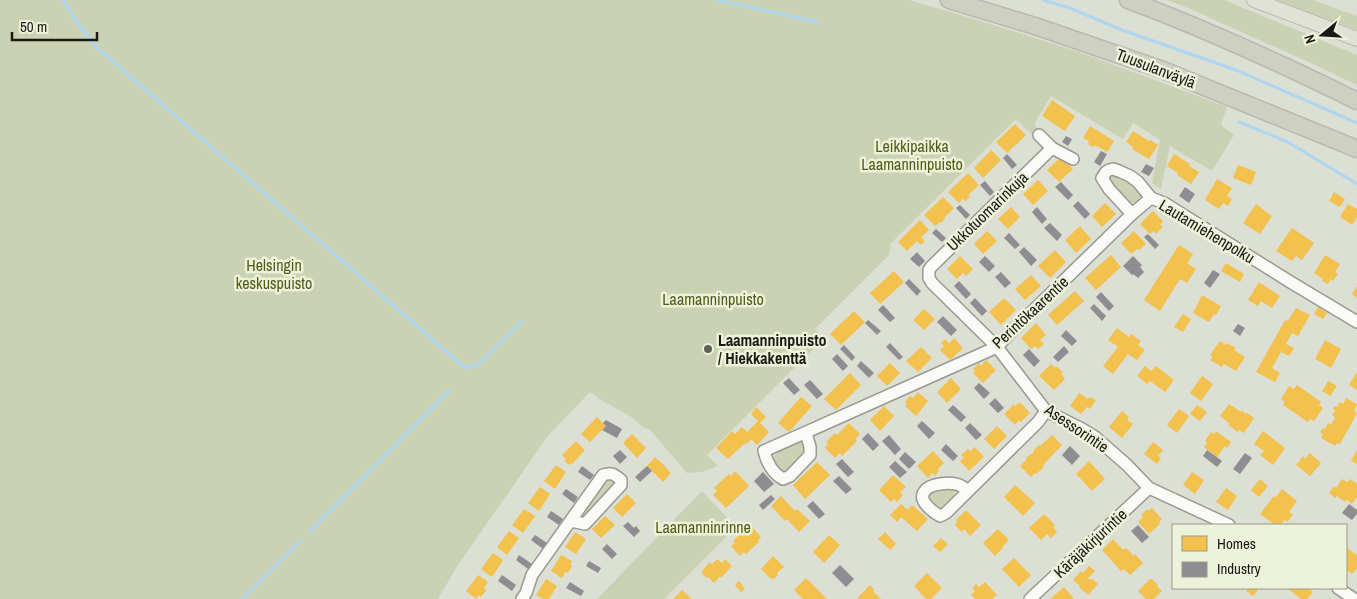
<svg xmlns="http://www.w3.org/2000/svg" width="1357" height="599" font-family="'Archivo Narrow',sans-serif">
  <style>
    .green { fill: #cbd2b3 }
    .homes { fill: #f2c14e }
    .industry { fill: #8d8d92 }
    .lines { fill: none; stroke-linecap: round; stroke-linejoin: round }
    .stream { stroke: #aed6f0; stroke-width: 3 }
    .minor-casing { stroke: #979a90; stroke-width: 14 }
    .major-casing { stroke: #b7b9b3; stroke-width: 16 }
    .highway-casing { stroke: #b7b9b3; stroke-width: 19 }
    .minor { stroke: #fafaf8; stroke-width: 11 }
    .major { stroke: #e0e2d7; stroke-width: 14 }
    .highway { stroke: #ced1c1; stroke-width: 16 }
    .poi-dot { fill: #5d6056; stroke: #edf2da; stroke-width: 2 }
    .labels { text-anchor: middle; stroke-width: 5; stroke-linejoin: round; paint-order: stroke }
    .street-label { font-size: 16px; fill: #191b13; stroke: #edf2da }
    .park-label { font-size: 16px; fill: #525c19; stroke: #edf2da }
    .poi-label { font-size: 16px; font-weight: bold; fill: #191b13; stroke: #edf2da; text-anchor: start }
  </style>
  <rect width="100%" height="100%" fill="#dcdfd3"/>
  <g class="green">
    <path d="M0,0H909L984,22L1082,53L1227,107L1221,125L1234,135L1212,171L1170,146L1161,189L1152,183L1160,140L1133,123L1123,139L1051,96L1034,124L1041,132L1035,138L1016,119L891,243L889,255L815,329L824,338L707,455L718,466L702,472L687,473L650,430C641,428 636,419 628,415C615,407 602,402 590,392L547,437L456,568L438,599H0Z"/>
    <path d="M1166,0H1224L1357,55V85L1315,65L1181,5Z"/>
    <path d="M1275,0H1313L1357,16V30Z"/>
    <path d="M1115,173L1136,186L1141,196L1138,201L1133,203L1126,201L1106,181V177Z"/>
    <path d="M798,441L804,444L807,451L789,471L785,472L777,469L773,459C777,448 788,446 798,441Z"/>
    <path d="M607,479H614L615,483V486L584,516H581Z"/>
    <path d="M949,487L954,491L955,499L944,508C934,509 932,506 929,498C932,489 940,489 949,487Z"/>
    <path d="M702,491L736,527L664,599H597Z"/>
  </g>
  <g class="homes">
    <path d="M1052,100L1075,116L1065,131L1042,116Z"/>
    <path d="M1015,124L1026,135L1007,153L996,142Z"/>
    <path d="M1090,126L1114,141L1107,152L1095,145L1093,147L1088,144L1089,141L1083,138Z"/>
    <path d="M1133,131L1149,141L1150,140L1158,145L1149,159L1132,149L1133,147L1126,142Z"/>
    <path d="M991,150L1001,160L983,178L974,168Z"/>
    <path d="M1174,154L1190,164L1189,166L1199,172L1191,184L1177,175L1178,173L1167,166Z"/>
    <path d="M1061,157L1073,169L1059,182L1047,170Z"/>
    <path d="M1238,165L1256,172L1251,185L1233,178Z"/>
    <path d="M968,173L979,185L968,195L970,197L965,201L963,199L959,203L948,192Z"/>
    <path d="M1217,179L1232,188L1227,196L1232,199L1228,206L1223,203L1219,209L1205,200Z"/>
    <path d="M1038,180L1048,191L1033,205L1023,194Z"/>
    <path d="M1334,192L1345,199L1340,207L1329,201Z"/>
    <path d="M943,197L954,208L944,218L945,219L941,223L940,222L935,226L924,215Z"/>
    <path d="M1105,203L1116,214L1102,227L1092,216Z"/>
    <path d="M1256,204L1272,216L1260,234L1243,223Z"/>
    <path d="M1348,204L1357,209V217L1352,225L1340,217Z"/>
    <path d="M1011,207L1020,217L1008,229L998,219Z"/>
    <path d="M1153,211L1163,221L1160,225L1163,227L1156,234L1154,231L1150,234L1140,224Z"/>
    <path d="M920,220L929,230L921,237L925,241L921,245L917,241L907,251L898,242Z"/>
    <path d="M1080,226L1091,239L1076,253L1065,240Z"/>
    <path d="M1292,228L1314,243L1302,260L1296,256L1292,261L1276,251Z"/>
    <path d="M987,231L997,241L983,254L974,244Z"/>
    <path d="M1134,231L1146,244L1139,250L1137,249L1131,254L1121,243Z"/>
    <path d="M1179,245L1193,254L1187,263L1196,269L1187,283L1180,279L1160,311L1144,300Z"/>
    <path d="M1055,250L1066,262L1050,278L1038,266Z"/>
    <path d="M1111,255L1121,267L1096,290L1085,278Z"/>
    <path d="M1325,255L1340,264L1335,272L1338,274L1333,281L1331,279L1328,284L1322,281L1323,279L1314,273Z"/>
    <path d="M960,256L973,269L966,276L963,273L957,279L947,269Z"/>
    <path d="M1226,263L1244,274L1240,282L1221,271Z"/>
    <path d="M894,271L904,282L880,304L870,293Z"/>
    <path d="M1031,275L1041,286L1025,300L1015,289Z"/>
    <path d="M1259,282L1280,296L1272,308L1261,301L1258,306L1248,300Z"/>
    <path d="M1357,286V298L1352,294Z"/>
    <path d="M1075,291L1084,301L1057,325L1048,315Z"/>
    <path d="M1202,295L1221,306L1216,315L1214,314L1209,322L1193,313Z"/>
    <path d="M1004,298L1016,310L1001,325L989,312Z"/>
    <path d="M1318,307L1327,313L1323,319L1314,314Z"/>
    <path d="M1296,308L1310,315L1298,336L1292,333L1286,344L1294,348L1289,356L1281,352L1272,368L1280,373L1275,382L1256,372L1285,320L1288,321Z"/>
    <path d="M924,309L935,319L924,330L913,320Z"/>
    <path d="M854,311L865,322L841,345L830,334Z"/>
    <path d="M1183,314L1191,319L1183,332L1174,327Z"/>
    <path d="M1036,323L1046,335L1040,340L1044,344L1038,349L1035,346L1031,349L1021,338Z"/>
    <path d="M1117,328L1129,337L1131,334L1141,341L1138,345L1145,350L1137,360L1128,354L1113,374L1103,366L1118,347L1108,340Z"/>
    <path d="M954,338L963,348L950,360L940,350L944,346L941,343L945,339L949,343Z"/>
    <path d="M1325,340L1341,349L1331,368L1315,359Z"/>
    <path d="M1220,341L1226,345L1227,343L1236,348L1234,350L1245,357L1236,371L1224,364L1222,367L1210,360L1213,357L1210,355Z"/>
    <path d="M921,347L932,358L918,372L906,361Z"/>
    <path d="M986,360L996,370L983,383L973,373L975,371L973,369L979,363L981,366Z"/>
    <path d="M890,363L900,373L887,386L877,376Z"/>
    <path d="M1051,364L1055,368L1056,366L1063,372L1061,374L1065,379L1054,390L1039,376Z"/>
    <path d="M1145,366L1151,371L1156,366L1174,380L1165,392L1150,381L1147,384L1137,376Z"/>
    <path d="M1357,372V390L1349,385Z"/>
    <path d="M850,373L861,385L836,410L824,399Z"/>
    <path d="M1202,376L1213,384L1201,401L1190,393Z"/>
    <path d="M951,378L961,389L947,403L937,392Z"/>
    <path d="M1328,381L1337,386L1330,396L1322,391Z"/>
    <path d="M1297,385L1321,402L1319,405L1323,408L1314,421L1310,419L1308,422L1283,405L1285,402L1281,399L1289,386L1294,389Z"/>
    <path d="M918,392L928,401L916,416L905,406L907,404L905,401L910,396L913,398Z"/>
    <path d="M1079,393L1088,399L1090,397L1096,400L1090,409L1087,407L1081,414L1070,406Z"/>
    <path d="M801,397L812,406L789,432L778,423Z"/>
    <path d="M1346,398L1357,404L1354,411L1357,413L1340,444L1337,443L1335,446L1321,438L1323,434L1320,432L1323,428L1325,429L1328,423L1331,425L1335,417L1332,415L1335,411L1333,409L1335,406L1337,407L1340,402L1343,404Z"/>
    <path d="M1020,402L1030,413L1021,422L1019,420L1015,425L1004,414L1014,404L1015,406Z"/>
    <path d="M1229,404L1241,412V410L1246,414L1247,413L1254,418L1244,433L1239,430L1238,432L1228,425L1229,423L1220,416Z"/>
    <path d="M1197,405L1207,412L1200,421L1190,414Z"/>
    <path d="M884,406L894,416L880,431L870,420Z"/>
    <path d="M756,407L766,417L760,423L769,432L757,445L751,439L747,444L745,443L728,459L716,448L732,431L735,434L742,427L747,432L758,421L751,414Z"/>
    <path d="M1179,409L1189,416L1177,433L1167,425Z"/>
    <path d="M1122,411L1129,417L1127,420L1133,424L1122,438L1109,427Z"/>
    <path d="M597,417L606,426L590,442L581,434Z"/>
    <path d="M849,423L860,434L855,439L857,441L842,456L840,453L835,458L825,448L828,444L826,442L835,433L837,435Z"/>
    <path d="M997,426L1007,436L994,449L984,439Z"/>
    <path d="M1216,431L1231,442L1227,448L1225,446L1217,457L1204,447L1207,443L1205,441L1211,432L1214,434Z"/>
    <path d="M1263,431L1285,448L1273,465L1260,455L1264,451L1254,444Z"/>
    <path d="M632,434L646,448L637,458L623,443Z"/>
    <path d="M1052,435L1062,445L1043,465L1044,467L1036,474L1035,473L1031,477L1020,466L1027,459L1026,458L1034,452L1033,451L1039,445L1040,446Z"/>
    <path d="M576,441L585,450L572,464L571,463L569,465L564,461L566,459L562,455Z"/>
    <path d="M1153,442L1163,450L1158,456L1161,458L1157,464L1144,454Z"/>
    <path d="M975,447L984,457L969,471L960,461L964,458L961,455L968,449L970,451Z"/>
    <path d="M1357,450V464L1351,461Z"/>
    <path d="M933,451L944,463L938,469L939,471L935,476L932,473L928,478L917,466Z"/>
    <path d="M1310,453L1321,463L1310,476L1296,465L1303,456L1305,459Z"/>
    <path d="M655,457L667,468V469L671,473L663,482L647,466Z"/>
    <path d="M1089,461L1105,479L1092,491L1076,474Z"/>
    <path d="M817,462L830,475L805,499L793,485Z"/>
    <path d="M556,465L566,472L555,489L544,481Z"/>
    <path d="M735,471L749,486L726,508L713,495L717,491L714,488L729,474L731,476Z"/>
    <path d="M1192,472L1204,480L1195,494L1183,485Z"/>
    <path d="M893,475L906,487L900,492L903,495L897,502L894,499L891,502L879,490Z"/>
    <path d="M1260,479L1268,486L1259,497L1251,490Z"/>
    <path d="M1342,479L1347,482L1350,479L1357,484V497L1352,504L1347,500L1345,502L1337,496L1335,498L1329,493L1334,486L1336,488Z"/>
    <path d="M1015,485L1035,503L1023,516L1004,497Z"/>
    <path d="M540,487L550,494L539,511L528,503Z"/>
    <path d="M1226,488L1237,496L1228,510L1216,502Z"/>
    <path d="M1282,489L1297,501L1289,512L1293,515L1287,522L1285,520L1280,525H1275L1260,514L1274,496L1276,497Z"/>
    <path d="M627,494L636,503L622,517L613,508Z"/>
    <path d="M781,496L795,511L797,509L810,521L799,532L787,519L785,521L771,506Z"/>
    <path d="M901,504L908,510L912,505L928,519L917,531L901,517L897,522L890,515Z"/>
    <path d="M1152,508L1162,519L1159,522L1160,524L1149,534L1138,522L1143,517L1141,515L1147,509L1148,511Z"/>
    <path d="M524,509L535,516L523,533L512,525Z"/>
    <path d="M966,510L981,525L970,536L964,529L962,532L955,525L957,522L956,520Z"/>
    <path d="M1044,514L1055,525L1053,527L1057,532L1051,538L1047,534L1041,540L1029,528Z"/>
    <path d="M605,516L615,525L601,538L592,529Z"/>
    <path d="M751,526L761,537L758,540L759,542L746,554L744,552L740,556L731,546L735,543L733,541L746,528L747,529Z"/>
    <path d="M998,529L1009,540L1002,547L1003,548L995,556L983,543Z"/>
    <path d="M509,531L519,538L507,555L497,547Z"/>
    <path d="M575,532L586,539L576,554L565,547Z"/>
    <path d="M885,532L896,544L890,550L878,539Z"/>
    <path d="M829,535L840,545L824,563L813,552Z"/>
    <path d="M941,538L948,544L940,552L933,546Z"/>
    <path d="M1113,539L1123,550L1126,548L1134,556L1135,554L1143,563L1130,575L1124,569L1121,571L1102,550Z"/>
    <path d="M1346,547L1356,555L1357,553V568L1352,574L1348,571L1346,573Z"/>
    <path d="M493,553L503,560L492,577L481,569Z"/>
    <path d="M561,555L572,561L570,564L572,566L568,573L565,572L562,578L551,571Z"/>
    <path d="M773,556L784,567L777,573L778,575L774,579L772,578L771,579L761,569Z"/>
    <path d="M1014,558L1031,575L1019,587L1002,569Z"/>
    <path d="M717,559L722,563L725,559L732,566L721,578L720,576L714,583L708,577L707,578L701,573L703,572L702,571L710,562L712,564Z"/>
    <path d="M1089,566L1095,571L1088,578L1090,580L1092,579L1098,584L1088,595L1079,587L1080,586L1073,580L1081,571L1083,573Z"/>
    <path d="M927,573L942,588L931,599H926L914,586Z"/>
    <path d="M478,575L488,582L484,588L486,590L481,597L479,595L476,599L466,591Z"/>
    <path d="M806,578L827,599H803L794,590Z"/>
    <path d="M546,579L557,586L549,599H543L536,595Z"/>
    <path d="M1150,579H1152L1158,585L1157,586L1162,591L1154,599H1146L1138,591Z"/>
    <path d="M739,581L745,589L741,592L735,585Z"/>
    <path d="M985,582L997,595L992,599H975L971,595L975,591L972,588L976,584L979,587Z"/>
    <path d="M870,585L874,589L873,591L881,599H859L857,598Z"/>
    <path d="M1064,587L1074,599H1050Z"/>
    <path d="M1249,588H1256L1258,590L1253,596L1246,591Z"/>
    <path d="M1287,588H1308L1313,592L1307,599H1301Z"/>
    <path d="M682,590L692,599H673Z"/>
  </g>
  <g class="industry">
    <path d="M1066,136L1072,139L1068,146L1062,142Z"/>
    <path d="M1101,151L1107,154L1100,166L1094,162Z"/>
    <path d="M1007,154L1017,165L1012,169L1003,158Z"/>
    <path d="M1146,164L1154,168L1149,176L1141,172Z"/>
    <path d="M985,181L994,192L990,196L980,185Z"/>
    <path d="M1061,182L1073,195L1068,200L1055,187Z"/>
    <path d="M1185,187L1195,194L1189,203L1179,196Z"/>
    <path d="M1078,201L1090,214L1085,219L1073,206Z"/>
    <path d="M960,205L970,215L966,219L956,208Z"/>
    <path d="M1037,207L1047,219L1042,224L1032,212Z"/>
    <path d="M1050,223L1062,235L1057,241L1044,228Z"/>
    <path d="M936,229L946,238L942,242L932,233Z"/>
    <path d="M1009,233L1020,245L1015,249L1004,238Z"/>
    <path d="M1148,234L1159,245L1155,249L1144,237Z"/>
    <path d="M1024,247L1037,260L1031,266L1019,252Z"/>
    <path d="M917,252L925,261L919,267L910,259Z"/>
    <path d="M985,256L995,266L989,272L979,262Z"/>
    <path d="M1133,256L1142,265L1140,267L1144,272L1138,278L1133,274L1132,275L1123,266Z"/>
    <path d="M1213,270L1220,274L1210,288L1204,283Z"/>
    <path d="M1001,272L1011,283L1005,288L995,277Z"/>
    <path d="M909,279L921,291L917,296L905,283Z"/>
    <path d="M959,281L971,294L966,299L954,286Z"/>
    <path d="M1101,292L1114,306L1109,311L1096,297Z"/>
    <path d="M975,298L987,311L982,316L970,303Z"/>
    <path d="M1094,304L1106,316L1102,321L1090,308Z"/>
    <path d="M883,305L895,318L890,322L878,310Z"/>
    <path d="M943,316L957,330L951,336L937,322Z"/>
    <path d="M868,320L881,331L877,335L865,323Z"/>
    <path d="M1238,324L1245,328L1240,336L1233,331Z"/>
    <path d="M1066,330L1077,341L1072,346L1061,336Z"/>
    <path d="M890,343L903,357L899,360L886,347Z"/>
    <path d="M844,345L855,357L852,361L840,349Z"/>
    <path d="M1064,346L1069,352L1058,362L1053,357Z"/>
    <path d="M1029,349L1040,361L1034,367L1023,355Z"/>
    <path d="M837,354L848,366L843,371L832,359Z"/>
    <path d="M861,361L874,373L869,378L857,366Z"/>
    <path d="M789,378L800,390L794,395L783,383Z"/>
    <path d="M810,380L823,394L817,399L804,385Z"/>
    <path d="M979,383L990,393L984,399L974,388Z"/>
    <path d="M995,398L1004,408L998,413L989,404Z"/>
    <path d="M953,405L966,417L961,422L948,410Z"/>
    <path d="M606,420L622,429L617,438L602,430L606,426L603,423Z"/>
    <path d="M922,421L935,433L929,439L917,426Z"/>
    <path d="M970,423L982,435L976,440L965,428Z"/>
    <path d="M868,433L879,445L873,451L862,439Z"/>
    <path d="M889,435L901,449L895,455L882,441Z"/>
    <path d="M946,444L958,456L953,461L941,450Z"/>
    <path d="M1070,446L1080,456L1072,465L1062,455Z"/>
    <path d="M620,450L627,457L620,464L613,456Z"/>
    <path d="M1207,450L1222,461L1217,467L1203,456Z"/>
    <path d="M905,452L916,462L909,469L899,459Z"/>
    <path d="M1245,453L1252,458L1240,474L1233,469Z"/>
    <path d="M842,459L854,472L848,477L836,464Z"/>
    <path d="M895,461L907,472L900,478L889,467Z"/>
    <path d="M582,466L594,475L590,480L578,472Z"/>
    <path d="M647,466L652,471L640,482L635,477Z"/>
    <path d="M763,472L774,484L764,492L754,481Z"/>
    <path d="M839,476L852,489L846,494L833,481Z"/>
    <path d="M566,489L578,497L574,503L562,494Z"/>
    <path d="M771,495L775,499L763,510L759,505Z"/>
    <path d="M813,501L825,514L819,519L807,506Z"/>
    <path d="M1349,504L1357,510V514L1352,520L1342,513Z"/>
    <path d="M551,511L563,519L559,525L547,517Z"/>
    <path d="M628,522L634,528L636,526L640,531L634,537L623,526Z"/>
    <path d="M1138,525L1149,537L1142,543L1131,531Z"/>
    <path d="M535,535L547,543L543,549L531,540Z"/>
    <path d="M607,544L617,554L612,559L602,549Z"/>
    <path d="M519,555L532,564L528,569L516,560Z"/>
    <path d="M589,561L601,568L598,573L586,566Z"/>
    <path d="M840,565L854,579L846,587L832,573Z"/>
    <path d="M502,575L516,585L512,591L498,581Z"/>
    <path d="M570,582L584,591L581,596L566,588Z"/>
  </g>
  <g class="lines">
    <g class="stream">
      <path d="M63,0L74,18L94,45L463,366L469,368L480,363L522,321"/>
      <path d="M717,0L818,22"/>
      <path d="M1043,0L1070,8L1122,30L1236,70L1357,123"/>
      <path d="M1239,122L1288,142L1357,184"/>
      <path d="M309,532L450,390"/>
      <path d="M242,599L300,541"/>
    </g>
    <g class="minor-casing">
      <g id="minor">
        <path d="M1039,135L1052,148L1073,159"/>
        <path d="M1052,148L931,267L929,270V278L932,283L997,347L1046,411L1082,429L1095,437L1127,465L1149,488L1229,525"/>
        <path d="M1132,214L1109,189L1102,178L1106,172L1109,170L1113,169L1119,171L1130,176L1138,182L1151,198L1164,203L1292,283L1357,322"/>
        <path d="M806,433L810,447V455L790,476L783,479C772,473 767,463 764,451L997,347L1006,337L1132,214L1151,198"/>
        <path d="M967,491C965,489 964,487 961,486C953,481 929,483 924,492C918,501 933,512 940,516L946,513L1038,422L1046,411"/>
        <path d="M1338,588L1354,599"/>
        <path d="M522,599L526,593L532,575L603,475C611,472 614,474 621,480V485L585,524L571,521"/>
        <path d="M1030,599L1149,488"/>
      </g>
    </g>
    <g class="major-casing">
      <path id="major" d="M1254,0L1357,39"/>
    </g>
    <g class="highway-casing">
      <g id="highway">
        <path d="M949,0L1035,26L1163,70L1357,149"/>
        <path d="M1128,0C1206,29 1282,64 1357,101"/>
      </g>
    </g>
    <use href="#minor" class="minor"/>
    <use href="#major" class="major"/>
    <use href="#highway" class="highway"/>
  </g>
  <circle class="poi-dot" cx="708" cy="349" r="5"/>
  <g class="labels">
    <g class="street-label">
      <text transform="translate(1156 68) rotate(21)" y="6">Tuusulanväylä</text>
      <text transform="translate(987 211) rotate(-44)" y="6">Ukkotuomarinkuja</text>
      <text transform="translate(1207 231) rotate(31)" y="6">Lautamiehenpolku</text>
      <text transform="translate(1030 312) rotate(-43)" y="6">Perintökaarentie</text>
      <text transform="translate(1077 428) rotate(34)" y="6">Asessorintie</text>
      <text transform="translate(1090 543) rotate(-43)" y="6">Käräjäkirjurintie</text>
    </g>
    <g class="park-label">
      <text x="912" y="152">Leikkipaikka<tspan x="912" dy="18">Laamanninpuisto</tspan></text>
      <text x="274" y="271">Helsingin<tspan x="274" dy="18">keskuspuisto</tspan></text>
      <text x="713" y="305">Laamanninpuisto</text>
      <text x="703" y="533">Laamanninrinne</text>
    </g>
    <g class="poi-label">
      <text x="718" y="346">Laamanninpuisto<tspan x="718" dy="18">/ Hiekkakenttä</tspan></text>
    </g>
  </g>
  <rect x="1172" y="524" width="175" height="65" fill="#edf2da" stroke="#989c8a"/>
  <rect x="1182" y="536" width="25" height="15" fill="#f2c14e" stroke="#989c8a"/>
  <text x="1217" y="549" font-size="15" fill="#191b13">Homes</text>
  <rect x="1182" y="562" width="25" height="15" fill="#8d8d92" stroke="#989c8a"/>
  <text x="1217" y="574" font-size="15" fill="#191b13">Industry</text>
  <g transform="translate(1322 35) rotate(252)" stroke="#edf2da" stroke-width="4" paint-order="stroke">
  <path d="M0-4L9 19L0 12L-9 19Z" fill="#191b13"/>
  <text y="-8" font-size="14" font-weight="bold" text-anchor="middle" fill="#191b13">N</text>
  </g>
  <path d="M12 32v8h85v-8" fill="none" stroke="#191b13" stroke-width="2.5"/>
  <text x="20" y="32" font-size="15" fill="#191b13" stroke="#edf2da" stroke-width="4" paint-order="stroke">50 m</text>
</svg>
